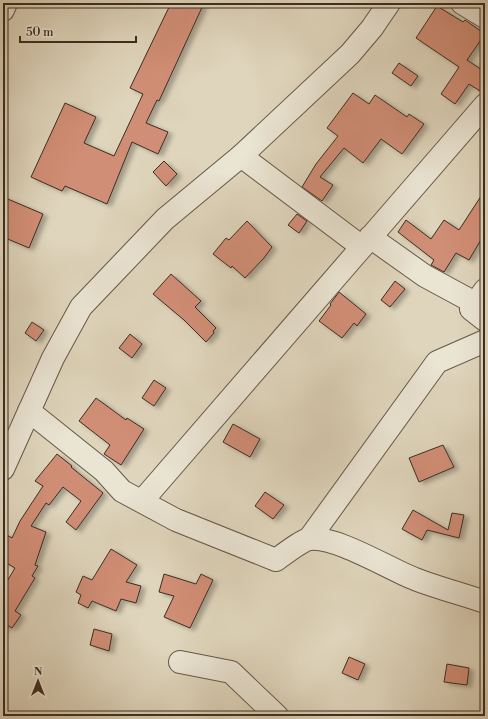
<svg xmlns="http://www.w3.org/2000/svg" width="488" height="719" font-family="'Libre Bodoni',serif">
  <style>
    .building { fill: #d18e76; stroke: #3c2d21; filter: url(#shadow) }
    .lines { fill: none; stroke-linecap: round; stroke-linejoin: round }
    .minor-casing { stroke: #655748; stroke-width: 24 }
    .minor { stroke: #eae4d3; stroke-width: 22 }
  </style>
  <defs>
    <filter id="shadow"><feDropShadow dx="4.5" dy="2.5" stdDeviation="2" flood-color="#0004"/></filter>
  </defs>
  <rect width="100%" height="100%" fill="#dfd5bc"/>
  <filter id="stains"><feTurbulence type="fractalNoise" baseFrequency=".005" numOctaves="4"/><feColorMatrix values="0 0 0 0 .2 0 0 0 0 .09 0 0 0 0 .02 0 0 0 .5 -.17"/></filter>
  <radialGradient id="worn" r=".72"><stop offset=".6" stop-color="#630" stop-opacity="0"/><stop offset="1" stop-color="#630" stop-opacity=".3"/></radialGradient>
  <g class="building">
    <path d="M171,3H204L159,101L157,100L146,123L168,132L158,154L132,142L107,204L65,186L62,191L31,177L65,103L96,117L84,143L114,156L143,94L130,88Z"/>
    <path d="M437,6L463,22L465,20L485,34L467,60L485,72V84L480,91L469,84L455,104L441,94L459,67L416,38Z"/>
    <path d="M399,63L418,76L411,86L392,73Z"/>
    <path d="M353,93L369,104L375,95L407,117L409,114L424,124L402,154L381,139L363,163L344,148L320,177L333,185L322,201L302,187L316,164L338,136L327,128Z"/>
    <path d="M164,161L177,174L166,186L153,172Z"/>
    <path d="M485,190V233L469,260L456,253L444,272L431,265L434,260L398,232L406,220L431,239L444,220L459,230Z"/>
    <path d="M3,197L43,214L29,248L3,237Z"/>
    <path d="M297,214L307,221L299,233L288,225Z"/>
    <path d="M247,221L272,247L264,258L245,278L232,266L231,268L213,254L226,238L229,240Z"/>
    <path d="M171,274L201,301L195,307L216,328L213,331L214,333L206,342L184,320L153,294Z"/>
    <path d="M395,281L405,289L390,307L381,300Z"/>
    <path d="M339,292L366,314L357,326L354,323L342,338L319,321L331,305L330,304Z"/>
    <path d="M32,322L44,330L36,341L25,333Z"/>
    <path d="M130,334L142,344L132,358L119,348Z"/>
    <path d="M154,380L166,388L154,406L142,398Z"/>
    <path d="M96,398L126,420L127,418L144,429L121,465L104,454L110,445L79,421Z"/>
    <path d="M233,424L260,439L250,457L223,442Z"/>
    <path d="M443,445L454,467L419,482L409,458Z"/>
    <path d="M57,454L72,466L71,467L103,493L76,530L66,522L81,501L63,487L49,505L46,503L31,526L46,532L35,565L38,566L32,576L35,578L15,611L21,615L12,628L7,625L3,632V588L15,568L3,561V533L12,538L20,521L43,486L35,481Z"/>
    <path d="M265,492L284,505L273,519L255,506Z"/>
    <path d="M413,510L448,530L452,513L464,515L459,538L427,530L422,540L402,529Z"/>
    <path d="M111,549L137,565L126,582L141,586L136,603L121,599L116,611L92,601L88,608L78,603L81,595L76,592L83,576L92,580Z"/>
    <path d="M164,574L196,584L201,574L213,580L190,628L164,617L174,596L159,592Z"/>
    <path d="M94,629L112,634L109,651L90,645Z"/>
    <path d="M349,657L365,664L358,680L342,673Z"/>
    <path d="M447,664L469,668L467,685L444,682Z"/>
  </g>
  <g class="lines">
    <g class="minor-casing">
      <g id="minor">
        <path d="M462,3L485,17"/>
        <path d="M3,10L6,3"/>
        <path d="M241,156L362,247L485,105"/>
        <path d="M370,237L425,276L475,303"/>
        <path d="M485,290L471,309L485,320"/>
        <path d="M29,411L104,471L122,491L176,520L276,560C283,555 302,540 310,539C336,536 389,569 415,579C438,588 462,594 485,602"/>
        <path d="M3,469L53,358L81,307L165,219L241,156L350,54L372,28L389,3"/>
        <path d="M142,501L362,247"/>
        <path d="M309,539L437,362L485,341"/>
        <path d="M180,662L231,672L277,716"/>
      </g>
    </g>
    <use href="#minor" class="minor"/>
  </g>
  <rect width="488" height="719" fill="none" stroke="#dfd5bc" stroke-width="16"/>
  <rect x="4" y="4" width="480" height="711" fill="none" stroke="#3c2d21" stroke-width="2"/>
  <rect x="8" y="8" width="472" height="703" fill="none" stroke="#3c2d21"/>
  <g transform="translate(38 681)" stroke="#eae4d3" stroke-width="3" paint-order="stroke">
  <path d="M0-3L7 15L0 10L-7 15Z" fill="#3c2d21"/>
  <text y="-6" font-size="11" font-weight="bold" text-anchor="middle" fill="#3c2d21">N</text>
  </g>
  <path d="M20 36v6h116v-6" fill="none" stroke="#3c2d21" stroke-width="2"/>
  <text x="26" y="36" font-size="12" fill="#3c2d21" stroke="#eae4d3" stroke-width="3" paint-order="stroke">50 m</text>
  <rect width="100%" height="100%" filter="url(#stains)"/>
  <rect width="100%" height="100%" fill="url(#worn)"/>
</svg>
